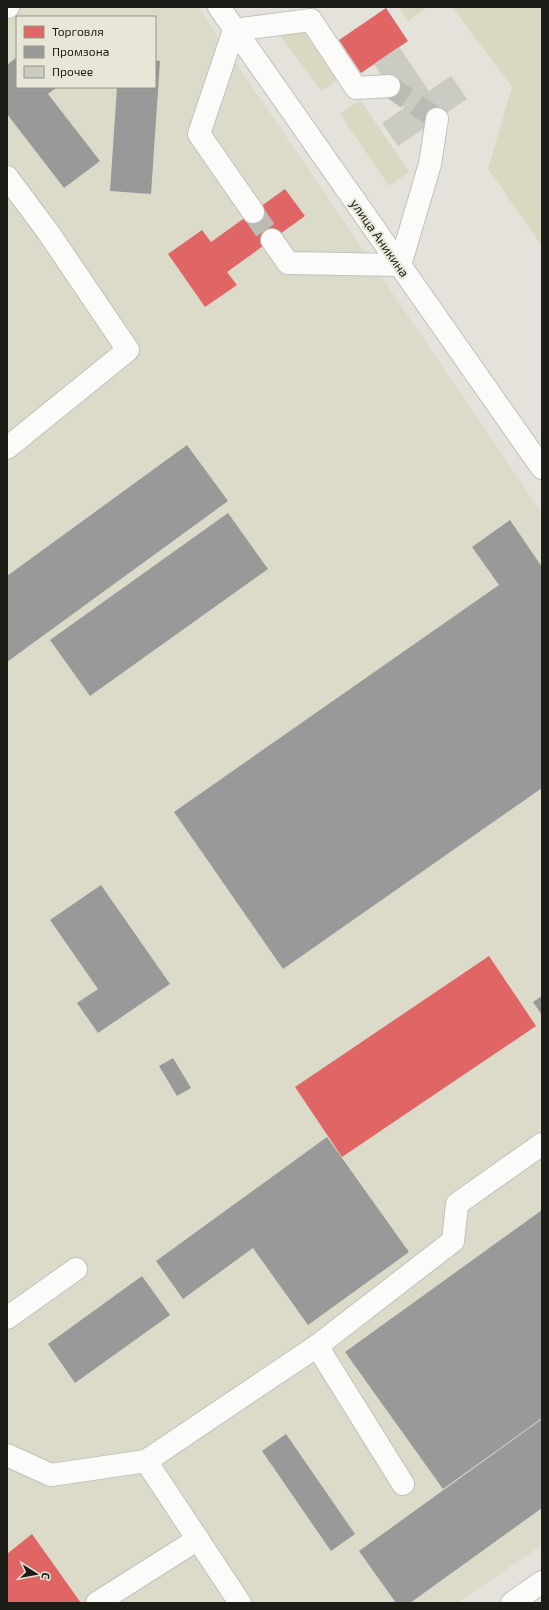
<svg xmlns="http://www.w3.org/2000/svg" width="549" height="1610" font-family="'Exo 2',sans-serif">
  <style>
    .built { fill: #dcdbca; fill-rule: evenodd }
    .green { fill: #dad8c0 }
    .shops { fill: #e06666 }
    .industry { fill: #999 }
    .building { fill: #cbcbc4 }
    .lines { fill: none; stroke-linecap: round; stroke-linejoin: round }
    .minor-tunnel { stroke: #bcbbb3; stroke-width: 22; stroke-dasharray: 22 11; stroke-linecap: butt }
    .minor-casing { stroke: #c1c0ba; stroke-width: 24 }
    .major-casing { stroke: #c1c0ba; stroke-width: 24 }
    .minor { stroke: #fbfbf9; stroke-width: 22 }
    .major { stroke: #fbfbf9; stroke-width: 22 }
    .labels { text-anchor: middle; stroke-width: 4; stroke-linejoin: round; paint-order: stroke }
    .street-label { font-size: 13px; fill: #1d1d17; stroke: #e7e6d7 }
  </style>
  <rect width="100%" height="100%" fill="#e4e2da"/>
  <path class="built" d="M7,7H198L542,513V1545L457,1603H7ZM17,17H155V87H17Z"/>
  <g class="green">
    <path d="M399,7H428L408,21Z"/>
    <path d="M452,7H542V246L488,169L512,87Z"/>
    <path d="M298,25L338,79L322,91L281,37Z"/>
    <path d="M360,100L409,172L389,186L340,114Z"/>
  </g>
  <g class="shops">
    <path d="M386,8L408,41L361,73L339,40Z"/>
    <path d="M285,189L305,216L227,272L237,285L205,307L168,254L202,230L211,242Z"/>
    <path d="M489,956L536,1026L342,1157L295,1087Z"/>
    <path d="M32,1534L81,1603H7V1554Z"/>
  </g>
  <g class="industry">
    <path d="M17,57V87H57L48,94L100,161L64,188L7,114V65Z"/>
    <path d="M155,60L160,61L151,194L110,191L117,87H155Z"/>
    <path d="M187,445L228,501L7,662V576Z"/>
    <path d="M228,513L268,569L90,696L50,640Z"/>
    <path d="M510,520L542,567V788L283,969L174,812L499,585L472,547Z"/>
    <path d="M101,885L170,984L98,1033L77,1003L98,989L50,920Z"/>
    <path d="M542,996V1015L533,1002Z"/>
    <path d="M173,1058L191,1088L177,1096L159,1066Z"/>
    <path d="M327,1137L409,1252L308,1325L253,1248L183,1299L156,1261Z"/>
    <path d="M542,1210V1418L443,1489L345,1352Z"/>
    <path d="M142,1276L170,1315L75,1383L48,1344Z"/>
    <path d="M542,1419V1508L410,1603H396L359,1551Z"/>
    <path d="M286,1434L355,1534L331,1551L262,1451Z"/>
  </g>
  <path class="building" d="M399,47L429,91L451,76L467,99L398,146L382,123L404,108L374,64Z"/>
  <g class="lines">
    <g class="minor-tunnel">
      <path d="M389,86L437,119"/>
      <path d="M253,212L272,240"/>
    </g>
    <g class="minor-casing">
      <g id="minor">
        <path d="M7,7H8"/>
        <path d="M7,177L48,232L128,350L7,448"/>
        <path d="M253,212L199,134L234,30L311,20L356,88L389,86"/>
        <path d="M272,240L288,263L400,265L430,164L437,119"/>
        <path d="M7,1318L76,1269"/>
        <path d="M317,1346L453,1241L457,1204L542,1144"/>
        <path d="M7,1455L51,1475L146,1461"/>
        <path d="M97,1603L198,1539"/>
        <path d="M240,1603L146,1461L317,1346L403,1484"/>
      </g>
    </g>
    <g class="major-casing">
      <g id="major">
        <path d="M219,7L542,468"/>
        <path d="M512,1603L542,1582"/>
      </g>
    </g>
    <use href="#minor" class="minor"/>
    <use href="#major" class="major"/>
  </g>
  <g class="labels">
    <g class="street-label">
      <text transform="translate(380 238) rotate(55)" y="5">улица Аникина</text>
    </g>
  </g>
  <rect width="549" height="1610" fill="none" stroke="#1d1d17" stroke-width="16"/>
  <rect x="16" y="16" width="140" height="72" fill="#e7e6d7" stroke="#96968a"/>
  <rect x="24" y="26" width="20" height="12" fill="#e06666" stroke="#96968a"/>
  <text x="52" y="36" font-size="12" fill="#1d1d17">Торговля</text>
  <rect x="24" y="46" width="20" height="12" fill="#999999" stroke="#96968a"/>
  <text x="52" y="56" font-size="12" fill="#1d1d17">Промзона</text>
  <rect x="24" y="66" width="20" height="12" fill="#cbcbc4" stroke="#96968a"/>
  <text x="52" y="76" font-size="12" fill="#1d1d17">Прочее</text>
  <g transform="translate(36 1574) rotate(101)" stroke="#e7e6d7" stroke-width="3" paint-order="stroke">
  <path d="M0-3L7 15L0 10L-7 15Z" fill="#1d1d17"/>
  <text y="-6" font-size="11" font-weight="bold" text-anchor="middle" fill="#1d1d17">С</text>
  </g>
</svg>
